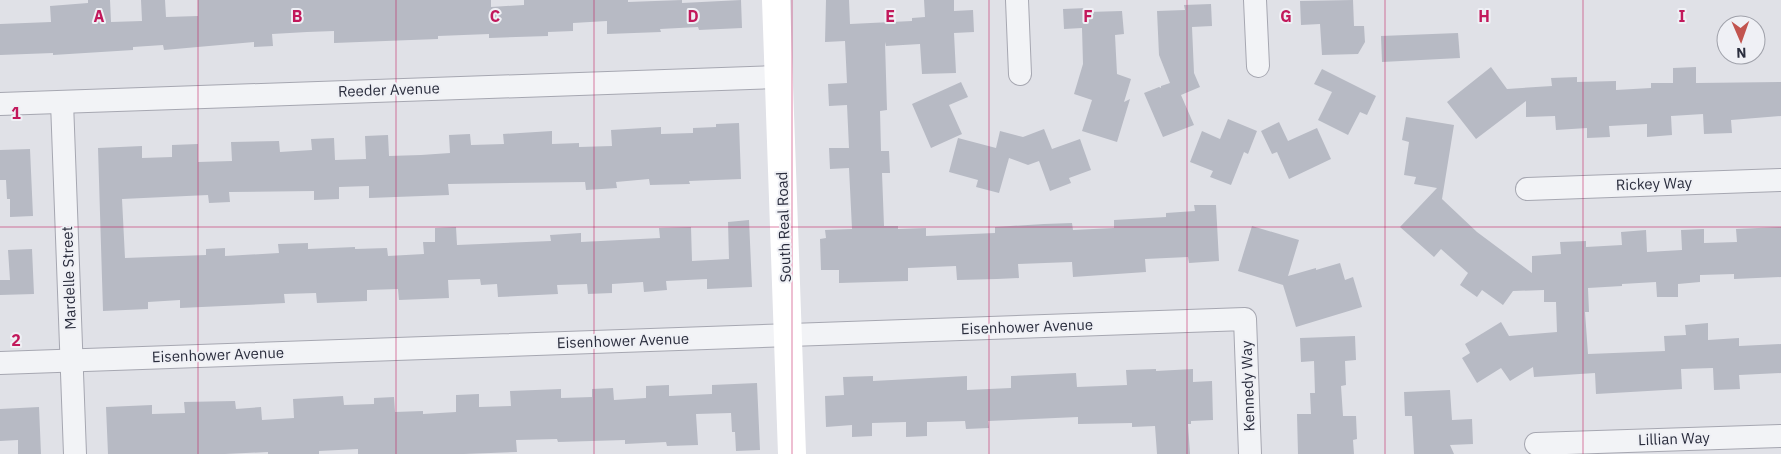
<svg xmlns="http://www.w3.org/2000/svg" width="1781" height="454" font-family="'IBM Plex Sans',sans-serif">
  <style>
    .building { fill: #b7bac4 }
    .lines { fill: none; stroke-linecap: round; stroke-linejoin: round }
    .street-casing { stroke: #a6a7b1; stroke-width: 24 }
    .street { stroke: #f2f3f6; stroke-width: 22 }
    .secondary { stroke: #fff; stroke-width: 28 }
    .grid { fill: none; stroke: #c2185b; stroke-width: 1; stroke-opacity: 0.55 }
    .labels { text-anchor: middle; stroke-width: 4; stroke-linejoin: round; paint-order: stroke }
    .street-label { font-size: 15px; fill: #2a2d3d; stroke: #eff0f5 }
    .grid-label { font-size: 16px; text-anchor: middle; font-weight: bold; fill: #c2185b; stroke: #eff0f5; stroke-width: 4; stroke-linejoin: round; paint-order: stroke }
  </style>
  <rect width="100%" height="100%" fill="#e0e1e7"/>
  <g class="building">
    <path d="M88,0H110L111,22L142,21L141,0H165L166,17L198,16V0H491V7L524,5V0H628V2L682,0V3L741,0L742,28L699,30L698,27L660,29L661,32L607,34V21L573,23V31L548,32V36L489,38V34L438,36V39L411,40L334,43V31L307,32L272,34L273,46L254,47V42L164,50L163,45L133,47V50L53,55V53L0,55V24L51,22L50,6L88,3Z"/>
    <path d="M826,0H849L850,24L912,21V18L925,17L924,0H954V11L973,10L974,32L954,33L956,73L922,74L920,44L886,46L885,42L887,110L880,111L881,151H889L890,173H882L884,226H898V229L926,228V236L995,233V227L1044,224L1072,223L1073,230L1114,228V220L1166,217V213L1195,211L1194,205H1216L1219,261L1189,263L1188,257L1145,259L1146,272L1073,277L1072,262L1018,264L1019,278L997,279L957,280L956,266L908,268V281L839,283V270H821L820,239L826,238L825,230L852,229L849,168L830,169L829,148H849L847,105L829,106L828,84L847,83L845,41L825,42Z"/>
    <path d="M1353,0L1354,26H1364L1365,42L1358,54L1322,55L1320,24L1301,25L1300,1Z"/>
    <path d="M1211,4L1212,26L1192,27L1194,73L1200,87L1181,95L1194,125L1163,137L1144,93L1159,87L1161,88V86L1170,83L1159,55L1157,11L1185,10L1184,5Z"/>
    <path d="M1087,8L1088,12L1122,11L1124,34L1115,35L1117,74L1131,79L1124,102L1130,99L1117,142L1082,131L1092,100L1074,94L1083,64L1082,28L1064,29L1063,9Z"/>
    <path d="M1458,33L1460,58L1382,62L1381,36Z"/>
    <path d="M1491,67L1507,89L1552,86L1551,78L1577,77V82L1616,81V90L1651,88V83H1673V68L1696,67V83L1781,82V116L1731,120L1732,133L1704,134L1703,114L1671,116L1672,135L1647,137V124L1609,126L1610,137L1587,138V128L1556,130L1555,116L1526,117V101L1476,139L1447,102Z"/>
    <path d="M1322,69L1376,96L1367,115L1360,112L1348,135L1318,120L1332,92L1314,84Z"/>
    <path d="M961,82L968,97L949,105L962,134L931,148L912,104Z"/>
    <path d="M1406,117L1454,125L1442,199L1477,232L1532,273V256L1561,254L1560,242L1586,241V247L1622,245L1621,232L1646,230L1647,252L1682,250L1681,230L1704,229V243L1737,242L1736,229L1781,227V277L1734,279V274L1700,275V282L1678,284V297H1657L1656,282L1622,284V286L1588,288L1589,312H1585L1588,354L1665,351L1664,336L1686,335L1685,325L1708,323V340L1739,338V346L1781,344V373L1739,375L1740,389L1714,390L1713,368L1681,369L1682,389L1596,394L1595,373L1534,377L1533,367L1510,381L1501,368L1477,383L1462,358L1470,353L1465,344L1501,322L1509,336L1557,332L1556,302H1544V290L1513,291L1503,305L1482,290L1477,297L1460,285L1468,273L1441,249L1434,257L1400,227L1437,188L1414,184L1416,177L1404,175L1409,142L1402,140Z"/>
    <path d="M1228,119L1257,131L1248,154L1244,152L1231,185L1210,177L1213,171L1190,162L1202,131L1220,139Z"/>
    <path d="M1279,122L1288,141L1317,128L1331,159L1289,179L1277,152L1272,154L1261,131Z"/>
    <path d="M739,123L741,179L689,181L690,184L650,185L649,179L616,182L617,188L586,190L585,182L448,184L449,195L369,198V186L339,187V199L314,200V191L229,192L230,202L209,203L208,195L122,199L125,258L206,255V249L225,248V256L279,253L278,244L308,243V249L355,247V249L387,248L388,256L424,254L423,242H435V228L456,227L457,245L551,241L550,235L581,233V242L660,238L659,228L691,227L692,261L729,259L728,222L749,220L752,287L707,289V279L666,281L667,290L644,292L643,282L612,284V293L588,294L587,284L557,285L558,294L498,297L497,284L481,285L480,279L448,280L449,298L399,300L398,289L367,290V301L317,303L316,293L284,294L285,303L180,308V300L148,302V309L103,311L98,148L142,146V158L172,157V145L198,144V162L232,161L231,142L279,141L280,152L312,150L311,139L334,138L335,160L366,159L365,136L388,135L389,156L421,155L450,153L449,135L470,134L471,145L504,144L503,134L552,131V144L579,143V147L612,146L611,130L661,127V134L693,133V128L716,127V124Z"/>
    <path d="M1044,129L1052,149L1080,139L1091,170L1069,178L1071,183L1050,191L1039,161L1028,165L1009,158L999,193L976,187L978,180L949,172L958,138L996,148L1000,131L1023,137Z"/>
    <path d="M30,149L33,216L10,217V199H7L6,180H0V150Z"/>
    <path d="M1252,226L1299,240L1288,276L1316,268V270L1340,263L1345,280L1353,277L1362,307L1296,327L1283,285L1238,271Z"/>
    <path d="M32,249L34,294L0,295V280H10L8,250Z"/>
    <path d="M1355,336L1356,360L1345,361L1346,385L1341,386L1343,416H1356L1357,439L1353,440L1354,454H1298L1297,414H1311L1310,393H1315L1314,361L1301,362L1300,338Z"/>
    <path d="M1156,369V371L1193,369V382L1212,381L1213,420L1191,421V424H1188L1190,454H1157L1155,426L1132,427V423L1078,424V417L988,421L989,428L966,429L965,421L929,422H927V436L906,437V422L872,423V436L852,437V425L826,427L825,396L844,395L843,377L873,376V381L967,376V390L1011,388V376L1076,373L1077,387L1127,385L1126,370Z"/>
    <path d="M757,383L760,450L736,451L735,432H732L731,413L696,414L698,445L667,446L666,442L625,444V440L558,442L557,439L516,440L517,452L464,454H358V449L319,451V454H268V452L225,454H108L106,407L152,405V414L185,413L184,402L235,401L236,409L261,407L262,420L294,418L293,399L343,396L344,405L374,404V398L394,397L395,412L423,411V414L456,412V395L479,394V407L511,406L510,391L561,389V398L592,397V389L613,388L614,400L646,398V386L669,385V396L712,394V385Z"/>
    <path d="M1450,390L1452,420L1472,419L1473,444L1450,445L1454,454H1414L1412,416H1405L1404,392Z"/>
    <path d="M39,407L41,454H18V440L0,441V409Z"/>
  </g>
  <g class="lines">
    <g class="street-casing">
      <g id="street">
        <path d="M1017,0L1020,74"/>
        <path d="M1255,0L1258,66"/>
        <path d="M62,102L75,454"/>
        <path d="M0,104L779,77"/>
        <path d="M1527,189L1781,180"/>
        <path d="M0,363L1245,319L1250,454"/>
        <path d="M1536,444L1781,436"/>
      </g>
    </g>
    <use href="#street" class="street"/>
    <path class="secondary" d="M776,0L792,454"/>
  </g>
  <path class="grid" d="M198,0V454M396,0V454M594,0V454M792,0V454M989,0V454M1187,0V454M1385,0V454M1583,0V454M0,227H1781"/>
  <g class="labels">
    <g class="street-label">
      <text transform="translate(389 90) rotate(-2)" y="5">Reeder Avenue</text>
      <text transform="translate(1654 184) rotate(-2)" y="5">Rickey Way</text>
      <text transform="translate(784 227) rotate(-92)" y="5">South Real Road</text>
      <text transform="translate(69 278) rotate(-92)" y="5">Mardelle Street</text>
      <text transform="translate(1027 327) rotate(-2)" y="5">Eisenhower Avenue</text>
      <text transform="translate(623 341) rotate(-2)" y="5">Eisenhower Avenue</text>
      <text transform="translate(218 355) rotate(-2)" y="5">Eisenhower Avenue</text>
      <text transform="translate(1248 386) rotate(-92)" y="5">Kennedy Way</text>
      <text transform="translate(1674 439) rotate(-2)" y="5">Lillian Way</text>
    </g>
  </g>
  <g class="grid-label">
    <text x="99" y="22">A</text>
    <text x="297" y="22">B</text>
    <text x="495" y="22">C</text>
    <text x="693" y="22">D</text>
    <text x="890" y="22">E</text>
    <text x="1088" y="22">F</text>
    <text x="1286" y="22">G</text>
    <text x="1484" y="22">H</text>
    <text x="1682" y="22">I</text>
    <text x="16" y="119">1</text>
    <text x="16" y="346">2</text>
  </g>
  <g transform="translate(1741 40) rotate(178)"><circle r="24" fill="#eff0f5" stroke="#a0a2ab"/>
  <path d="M0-4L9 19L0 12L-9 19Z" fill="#c2544f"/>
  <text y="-8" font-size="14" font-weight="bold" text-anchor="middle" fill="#2a2d3d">N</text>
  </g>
</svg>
